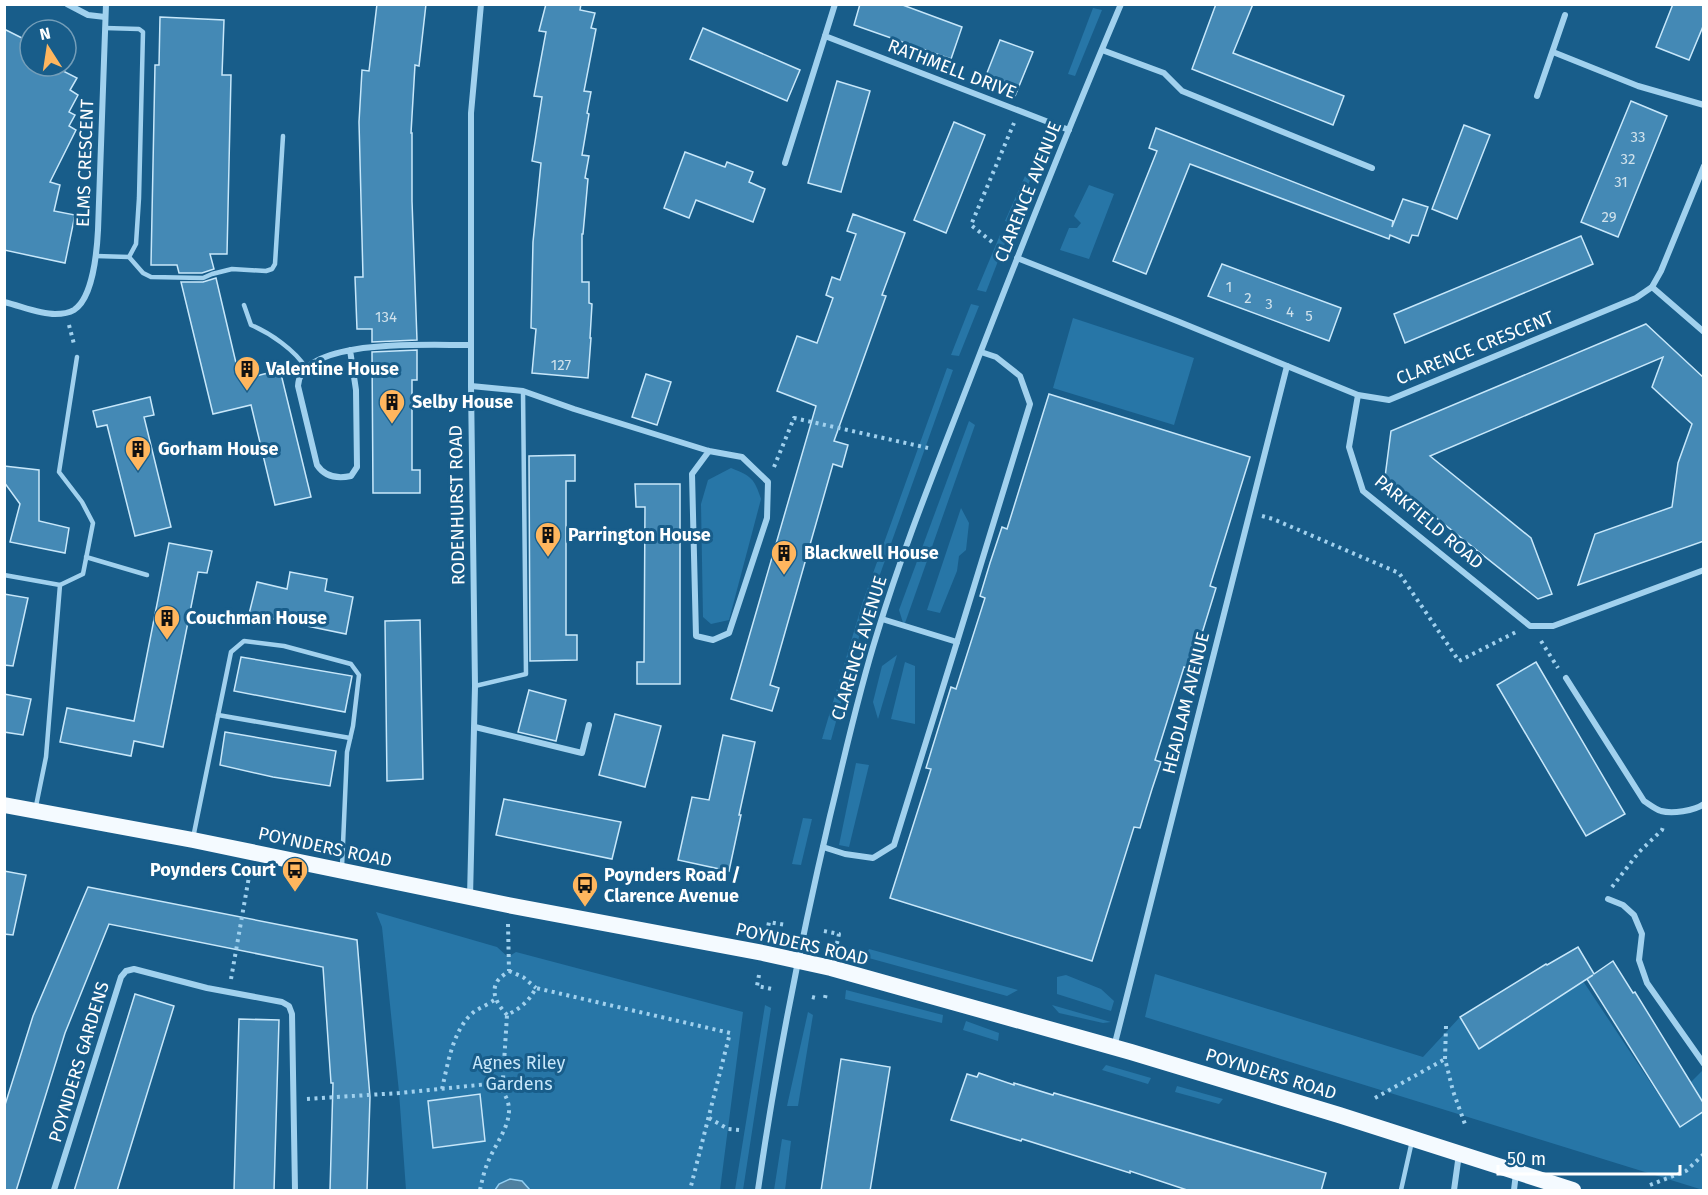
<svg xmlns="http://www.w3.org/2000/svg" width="1708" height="1195" font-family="'Fira Sans',sans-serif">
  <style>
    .green { fill: #2776a7 }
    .water { fill: #4e80a0; stroke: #93cef1; stroke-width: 1.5 }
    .building { fill: #4489b5; stroke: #c7e7fa; stroke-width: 1.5 }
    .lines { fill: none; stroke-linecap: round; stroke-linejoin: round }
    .path { stroke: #a1d1ee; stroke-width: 4; stroke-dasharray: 3 4.5; stroke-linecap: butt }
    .service { stroke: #a1d1ee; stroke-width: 4.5 }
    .minor { stroke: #a1d1ee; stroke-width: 6 }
    .trunk { stroke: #f4faff; stroke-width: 16 }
    .labels { text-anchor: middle; stroke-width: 6; stroke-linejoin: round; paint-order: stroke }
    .number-label { font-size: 15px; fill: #d0e2ec }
    .street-label { font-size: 18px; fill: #fff; stroke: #185d8a }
    .poi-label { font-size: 18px; font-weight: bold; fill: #fff; stroke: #185d8a; text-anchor: start }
    .park-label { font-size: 18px; fill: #c7e7fa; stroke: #185d8a }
  </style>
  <rect width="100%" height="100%" fill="#185d8a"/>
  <g class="green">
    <path d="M1093,8L1102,10L1075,76L1068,74Z"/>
    <path d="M1025,176L1031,178L1012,223L1005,221Z"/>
    <path d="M1089,185L1114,194L1089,259L1060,250L1069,228H1077L1081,223L1074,216Z"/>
    <path d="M1000,235L1007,238L986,292L977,290Z"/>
    <path d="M971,304L979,306L959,356L951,355Z"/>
    <path d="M1073,318L1194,358L1174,425L1053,388Z"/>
    <path d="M947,368L953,370L863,622L831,740L822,739L863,601Z"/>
    <path d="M969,421L975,425L904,626L899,610Z"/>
    <path d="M731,468C751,476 754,478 761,499L729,620L711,624L703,617L701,504L708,480Z"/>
    <path d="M961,508L969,523L966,550L959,556L957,571L940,613L927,610Z"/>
    <path d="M897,655L878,719L873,702L882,666Z"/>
    <path d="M905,662L915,666V724L891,719Z"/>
    <path d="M856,763L869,765L849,847L839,845Z"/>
    <path d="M803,818L812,819L801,865L792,864Z"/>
    <path d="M376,912L497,947L508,957L516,952L743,1012L720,1190H406L399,1092L382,927Z"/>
    <path d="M869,949L1018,990L1007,996L865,957Z"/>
    <path d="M1155,974L1423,1057L1460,1017L1479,1048L1583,981L1680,1127L1703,1111V1190L1145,1017Z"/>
    <path d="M1066,975L1101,989L1114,1001L1111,1011L1057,994V977Z"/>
    <path d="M846,990L943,1015L942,1023L845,999Z"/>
    <path d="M765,1005L771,1008L743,1190H735Z"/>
    <path d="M1052,1005L1111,1022L1103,1023L1059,1013Z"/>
    <path d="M808,1012L813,1015L798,1106H787Z"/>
    <path d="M966,1021L999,1033L998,1041L963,1030Z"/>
    <path d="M1106,1065L1151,1078L1148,1084L1102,1070Z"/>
    <path d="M1703,1070V1104L1691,1082Z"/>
    <path d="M1177,1086L1223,1099L1219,1104L1175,1092Z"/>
    <path d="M782,1139L791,1141L785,1190H774Z"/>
  </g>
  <path class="water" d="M510,1179L522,1181L530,1190H495L499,1184Z"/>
  <g class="building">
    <path d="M377,4H426L419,66L415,65L411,133H412V201L417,340L372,342V329H357L355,277H363L359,122L362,70L369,71Z"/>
    <path d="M546,4H581L580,10L595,13L591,28L596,29L584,91L591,92L587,113L589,114L582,155L589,156L585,178L588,179L583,234H582V282H589V303L592,304L590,338H591L588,378L532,373L536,329L531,328L533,242L541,163L532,161L542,97L534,96L546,32L539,31Z"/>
    <path d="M860,4H900L962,27L951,59L854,25Z"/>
    <path d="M1216,4H1253L1233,53L1344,96L1333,125L1192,69Z"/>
    <path d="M1673,4H1704V24L1689,60L1656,47Z"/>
    <path d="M160,17L224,20L222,75H231L227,254H210L214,269L202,273H179L177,265H151L155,65H159Z"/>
    <path d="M703,28L800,70L787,101L690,59Z"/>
    <path d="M4,29L30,42V66H66V62L68,63L63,71L77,78L70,90L78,95L69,112L75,115L69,126L76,130L50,182L60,185L54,211L75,215L65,263L4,250Z"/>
    <path d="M1000,40L1033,52L1015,96L983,83Z"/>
    <path d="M837,81L870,91L841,192L808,183Z"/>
    <path d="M1631,101L1667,116L1618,237L1581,222Z"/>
    <path d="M954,122L985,135L946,233L914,220Z"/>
    <path d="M1464,125L1490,135L1457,219L1432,209Z"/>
    <path d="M1156,128L1393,221L1392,227L1403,199L1428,207L1418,236L1412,235L1409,243L1390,235L1389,239L1190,164L1146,274L1113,261L1157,151L1149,148Z"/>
    <path d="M685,152L725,167L727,162L753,172L749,182L765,189L753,222L696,200L689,218L664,208Z"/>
    <path d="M853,214L905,233L882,295L886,296L834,441L848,445L842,467L833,464L770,685L779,688L772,711L731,699L816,406L777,391L797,336L817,343L833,298L826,295L832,277L840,280L856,234L847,231Z"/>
    <path d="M1581,236L1593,264L1405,343L1394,314Z"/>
    <path d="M1222,264L1341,308L1329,341L1208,296Z"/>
    <path d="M216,278L240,380L280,370L311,497L275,505L251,405L213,414L181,282H203Z"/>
    <path d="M1646,324L1704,378V541L1578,585L1595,534L1672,507L1678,463L1692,424L1652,387L1663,357L1430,456L1531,538L1552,594L1538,599L1385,477L1391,431Z"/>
    <path d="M417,350V380H412V470H420V493H373L372,352Z"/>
    <path d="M646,374L671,382L657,425L632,417Z"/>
    <path d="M1049,394L1250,457L1210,586L1216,588L1191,669L1184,667L1155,760L1161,762L1152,789L1140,828L1134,827L1092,961L890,898L931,769L926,768L951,687L956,689L985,598L980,596L990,563L1002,527L1007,529Z"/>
    <path d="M150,397L154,415L144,417L171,527L135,536L107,425L97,427L93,411Z"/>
    <path d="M575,455V481H566V635H577V660L530,661L529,456Z"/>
    <path d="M4,466L39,470V521L69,528L65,553L10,542L20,504L4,482Z"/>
    <path d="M635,484H680V684H637V662H644L645,507H636Z"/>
    <path d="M169,543L212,551L207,573L198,572L163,747L134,741L131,756L60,742L67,708L134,721Z"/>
    <path d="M290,572L327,579L325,591L353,597L346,634L249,614L257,582L287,589Z"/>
    <path d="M4,594L28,598L13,666L4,665Z"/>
    <path d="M420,620L423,779L387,781L385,621Z"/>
    <path d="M241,657L352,676L345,712L234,691Z"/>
    <path d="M1536,662L1625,814L1586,836L1497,685Z"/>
    <path d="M529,690L566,700L556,741L518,732Z"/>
    <path d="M4,694L31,699L23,735L4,732Z"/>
    <path d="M615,714L661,726L645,787L599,775Z"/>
    <path d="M225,732L336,751L330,786L273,777L220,765Z"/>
    <path d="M723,735L755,742L739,815H741L729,871L678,860L692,797L709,800Z"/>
    <path d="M504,799L621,822L612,859L496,835Z"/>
    <path d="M4,871L26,875L13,935L4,934Z"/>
    <path d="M88,887L357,940L370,1097L367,1191H330L333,1083H331L323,967L109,924L65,1033L16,1191H4V1108L33,1016Z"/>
    <path d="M1578,947L1594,974L1613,961L1633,993L1635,992L1704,1104V1111L1680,1127L1587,979L1593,975L1479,1049L1460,1017L1546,964L1547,965Z"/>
    <path d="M135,994L174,1006L117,1191H74Z"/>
    <path d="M239,1019L279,1020L274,1191H234Z"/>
    <path d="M841,1059L890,1067L870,1191H821Z"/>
    <path d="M979,1073L1014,1085V1083L1053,1095L1054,1093L1326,1173L1321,1191H1190L1130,1171V1173L1022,1139L1021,1141L951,1120L967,1074L977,1077Z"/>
    <path d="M480,1094L485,1141L433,1148L428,1101Z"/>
  </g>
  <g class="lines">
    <g class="path">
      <path d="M992,242L971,225L1014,123"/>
      <path d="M69,325L74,344"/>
      <path d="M774,467L794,418L928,448"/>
      <path d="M1262,516L1273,519L1399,573L1459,661L1516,632"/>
      <path d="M1541,641L1558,668"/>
      <path d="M1612,887L1639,852L1662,830L1663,827"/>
      <path d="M824,931L839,934L836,948"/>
      <path d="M767,933L769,922L786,925"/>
      <path d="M509,971L523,977L536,988"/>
      <path d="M759,975L757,986L772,989"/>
      <path d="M231,979L250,871"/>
      <path d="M812,997L816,998"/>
      <path d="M825,998L826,993"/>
      <path d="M507,1015C499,1006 490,994 497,982C499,978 505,974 509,971L508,924"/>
      <path d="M1446,1026L1445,1059L1453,1091L1466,1127"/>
      <path d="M442,1089C448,1063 453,1028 475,1011C482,1007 490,1003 496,999"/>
      <path d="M1375,1098L1445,1059"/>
      <path d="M307,1099L399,1093L488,1084L500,1088"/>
      <path d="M709,1118L728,1129L740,1130"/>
      <path d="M1650,1185L1686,1171L1704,1154"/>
      <path d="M480,1190C482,1181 484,1171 488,1162C498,1137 522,1114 500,1088L503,1079L507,1015C521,1008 529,1001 536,988L730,1033L690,1190"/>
    </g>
    <g class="service">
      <path d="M105,28L139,29L143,32L139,198L136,244L129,257"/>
      <path d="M96,256L129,257L143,273L151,277L203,278L212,274L232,269L266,271L272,269L275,264L283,136"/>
      <path d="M244,305L251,325C270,333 295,350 306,368"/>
      <path d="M86,557L147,575"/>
      <path d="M4,575L60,585L46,757L36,806"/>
      <path d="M60,585L83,574L93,523L82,502L59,472L77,357"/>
      <path d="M475,686L526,674L523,391"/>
      <path d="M218,715L350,738"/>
      <path d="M193,838L231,652L244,641L284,646L351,664L359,675L353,726L347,752L342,867"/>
      <path d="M1401,1190L1412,1141"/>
    </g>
    <g class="minor">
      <path d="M67,4L88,15L105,17"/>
      <path d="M835,4L825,36L1069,130"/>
      <path d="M1102,50L1164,73L1182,91L1372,168"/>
      <path d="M1553,52L1638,86L1704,105"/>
      <path d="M1537,96L1565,15"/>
      <path d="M785,163L825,36"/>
      <path d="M1017,258L1177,321L1358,395L1389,400L1636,298L1652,287L1661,271L1704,166"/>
      <path d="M1652,287L1704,332"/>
      <path d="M4,302C21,306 39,314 55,314C61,314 69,313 74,310C93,298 97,250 98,230L106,4"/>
      <path d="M350,350L356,390L357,467L351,476C337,479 325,477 317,465L298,386C300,336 436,346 471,345"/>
      <path d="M471,386L523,391L574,409L709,451L742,457L768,482L767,518L729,633L713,640L696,636L692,474L709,451"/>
      <path d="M1358,395L1349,447L1363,491L1530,626H1553L1704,570"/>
      <path d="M882,619L957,642L1030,404L1020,376L996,357L981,352"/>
      <path d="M1566,678L1644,801C1649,804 1655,809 1661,811C1672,814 1694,811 1704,804"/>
      <path d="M475,727L582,753L589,725"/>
      <path d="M823,847L845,854L873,858L894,845L957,642"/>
      <path d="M470,897L475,686L471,386V113L481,4"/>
      <path d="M1608,899L1623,905L1634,915L1642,934L1639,960L1647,983L1704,1064"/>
      <path d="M1114,1047L1287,366"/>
      <path d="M54,1190L121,977L126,971L134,969L207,988L282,1002L289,1006L292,1014L295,1190"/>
      <path d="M758,1190C776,1064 801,940 830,816C845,755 858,694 877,634C903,548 937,465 969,382C1018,255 1068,129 1121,4"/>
      <path d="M1454,1190L1459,1154"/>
      <path d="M1514,1190L1516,1173"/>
    </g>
    <path class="trunk" d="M4,805L193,840L508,905L763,953L831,968L1131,1052L1339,1115L1573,1190"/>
  </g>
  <defs>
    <g id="building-pin" transform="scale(1.35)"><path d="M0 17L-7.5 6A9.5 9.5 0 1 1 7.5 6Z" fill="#ffb65e" stroke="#185d8a"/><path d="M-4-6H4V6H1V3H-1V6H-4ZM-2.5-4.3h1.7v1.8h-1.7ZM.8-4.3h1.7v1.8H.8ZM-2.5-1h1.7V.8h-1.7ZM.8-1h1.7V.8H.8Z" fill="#111"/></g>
    <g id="bus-pin" transform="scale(1.35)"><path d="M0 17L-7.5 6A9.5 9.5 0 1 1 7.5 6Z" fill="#ffb65e" stroke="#185d8a"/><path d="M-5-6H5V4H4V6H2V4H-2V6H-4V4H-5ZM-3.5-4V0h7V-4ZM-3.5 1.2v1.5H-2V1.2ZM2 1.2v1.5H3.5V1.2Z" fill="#111"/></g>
  </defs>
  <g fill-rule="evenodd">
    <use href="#building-pin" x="247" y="369"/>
    <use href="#building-pin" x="392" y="402"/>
    <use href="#building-pin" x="138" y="449"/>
    <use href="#building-pin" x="548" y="535"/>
    <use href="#building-pin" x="784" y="553"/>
    <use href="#building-pin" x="167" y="618"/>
    <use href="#bus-pin" x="295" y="870"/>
    <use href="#bus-pin" x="585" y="885"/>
  </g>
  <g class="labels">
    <g class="number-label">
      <text x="1638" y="142">33</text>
      <text x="1628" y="164">32</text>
      <text x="1621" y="187">31</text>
      <text x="1609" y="222">29</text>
      <text x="1229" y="292">1</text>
      <text x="1248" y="303">2</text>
      <text x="1269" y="309">3</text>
      <text x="1290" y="317">4</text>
      <text x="1309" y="321">5</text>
      <text x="386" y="322">134</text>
      <text x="561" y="370">127</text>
    </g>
    <g class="street-label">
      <text transform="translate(952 69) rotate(21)" y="6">RATHMELL DRIVE</text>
      <text transform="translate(85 163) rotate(-88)" y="6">ELMS CRESCENT</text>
      <text transform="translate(1028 192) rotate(-68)" y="6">CLARENCE AVENUE</text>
      <text transform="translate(1475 348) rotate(-22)" y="6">CLARENCE CRESCENT</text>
      <text transform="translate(457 505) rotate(-91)" y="6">RODENHURST ROAD</text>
      <text transform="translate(1429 522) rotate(40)" y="6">PARKFIELD ROAD</text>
      <text transform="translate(859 648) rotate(-73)" y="6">CLARENCE AVENUE</text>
      <text transform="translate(1186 703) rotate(-76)" y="6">HEADLAM AVENUE</text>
      <text transform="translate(325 847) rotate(12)" y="6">POYNDERS ROAD</text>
      <text transform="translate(802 944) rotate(13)" y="6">POYNDERS ROAD</text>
      <text transform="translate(79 1062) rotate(-73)" y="6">POYNDERS GARDENS</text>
      <text transform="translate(1271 1074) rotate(17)" y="6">POYNDERS ROAD</text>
    </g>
    <g class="poi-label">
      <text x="266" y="375">Valentine House</text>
      <text x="412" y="408">Selby House</text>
      <text x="158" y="455">Gorham House</text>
      <text x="568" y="541">Parrington House</text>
      <text x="804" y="559">Blackwell House</text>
      <text x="186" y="624">Couchman House</text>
      <text x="276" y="876" text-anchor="end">Poynders Court</text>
      <text x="604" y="881">Poynders Road /<tspan x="604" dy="21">Clarence Avenue</tspan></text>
    </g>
    <g class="park-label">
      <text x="519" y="1069">Agnes Riley<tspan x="519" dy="21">Gardens</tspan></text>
    </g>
  </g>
  <rect width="1708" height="1195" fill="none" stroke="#ffffff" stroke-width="12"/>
  <g transform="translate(48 48) rotate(348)"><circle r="28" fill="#185d8a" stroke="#749eb9" stroke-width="1.5"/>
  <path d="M0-4.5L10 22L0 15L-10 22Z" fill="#ffb65e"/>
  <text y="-9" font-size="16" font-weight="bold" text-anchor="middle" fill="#ffffff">N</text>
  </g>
  <path d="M1498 1165v9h182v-9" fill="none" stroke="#ffffff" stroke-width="3"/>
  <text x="1507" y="1165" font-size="18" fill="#ffffff" stroke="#185d8a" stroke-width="4.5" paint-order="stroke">50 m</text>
</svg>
